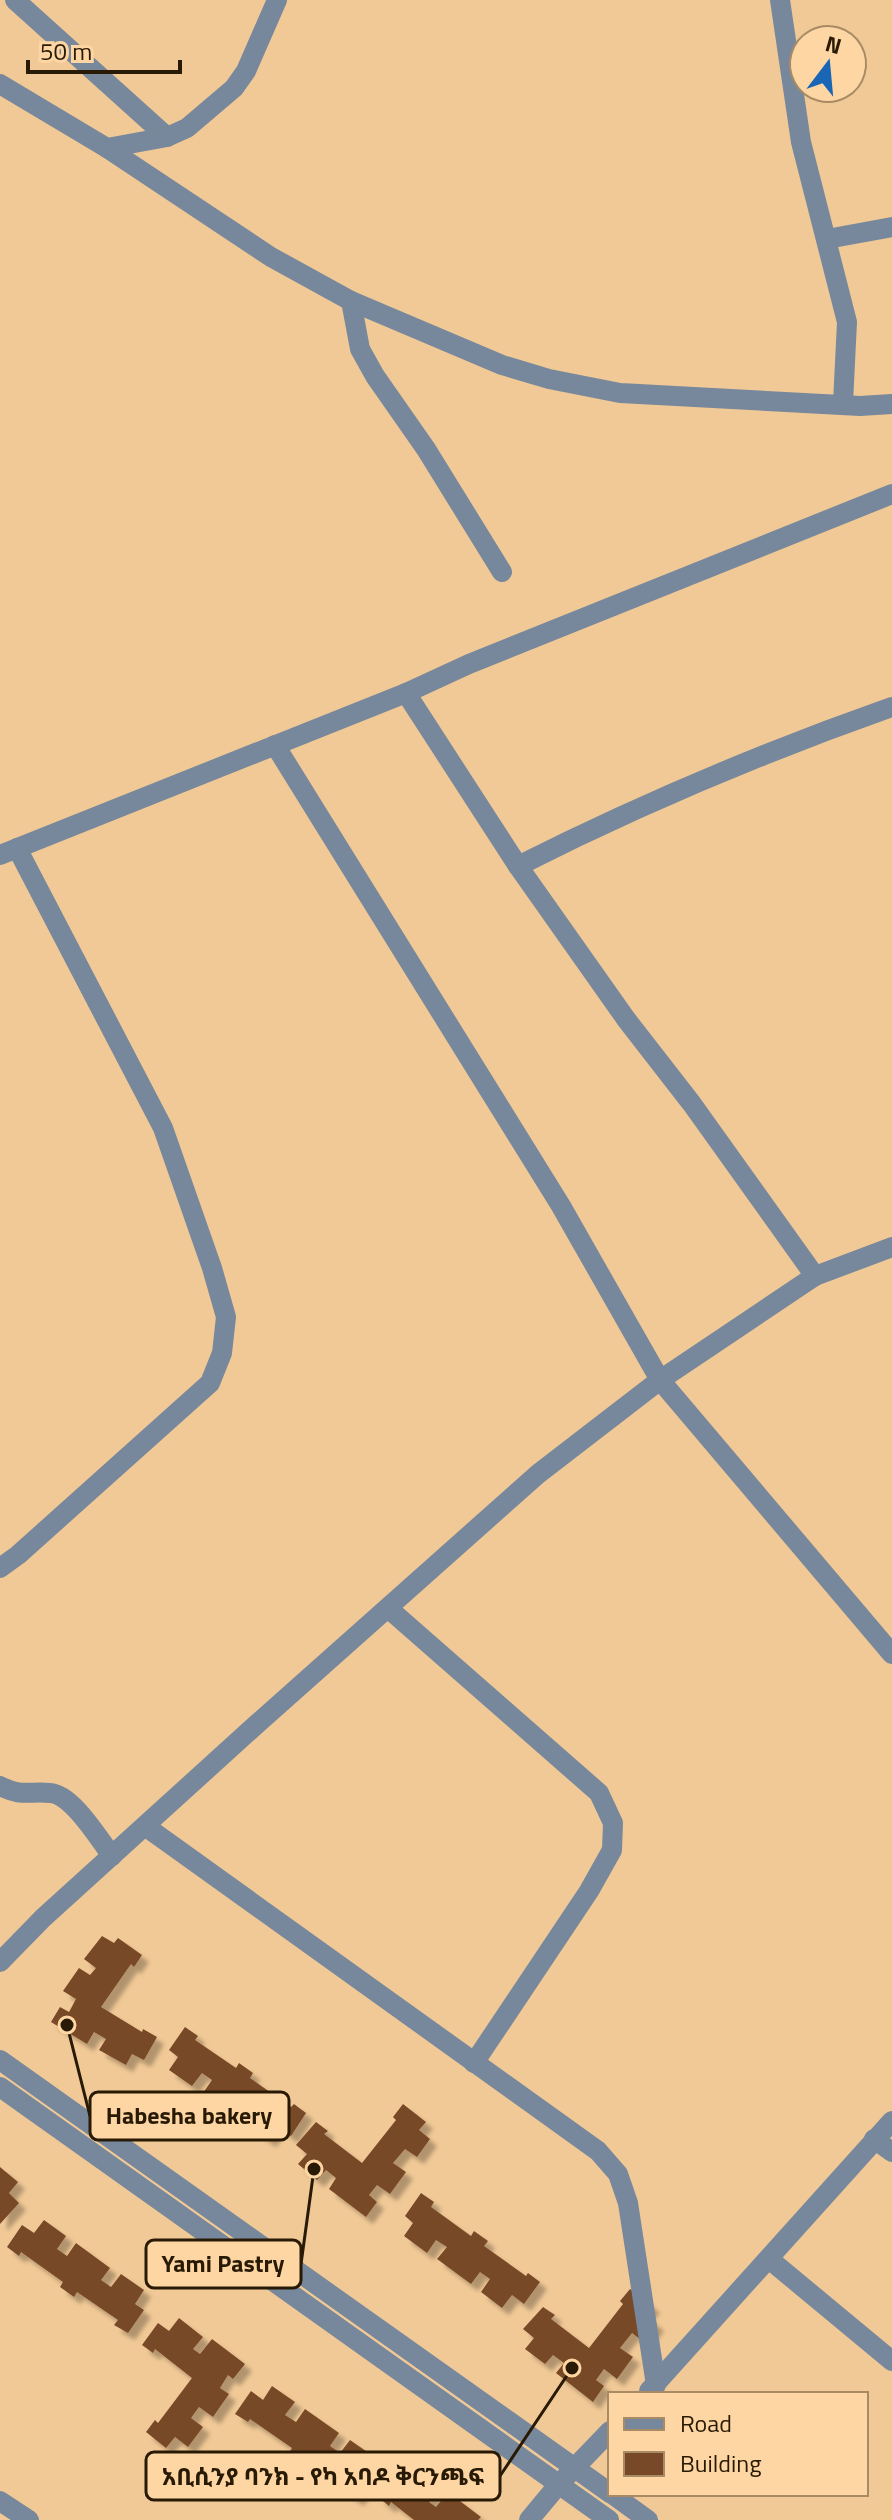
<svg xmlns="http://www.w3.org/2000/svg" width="892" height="2520" font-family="'Titillium Web','Noto Sans Ethiopic',sans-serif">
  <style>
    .building { fill: #784928; filter: url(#shadow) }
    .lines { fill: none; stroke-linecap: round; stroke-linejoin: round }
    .minor { stroke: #77889c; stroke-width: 20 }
    .leader { fill: none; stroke: #281a05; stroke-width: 3 }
    .callout-dot { fill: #281a05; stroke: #fed6a3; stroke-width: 3 }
    .callout { fill: #fed6a3; stroke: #281a05; stroke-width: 3 }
    .callout-label { font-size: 24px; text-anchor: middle; font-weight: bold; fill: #281a05 }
  </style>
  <defs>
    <filter id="shadow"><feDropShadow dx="7" dy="7" stdDeviation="2" flood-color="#0004"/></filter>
  </defs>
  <rect width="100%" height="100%" fill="#f1c996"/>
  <g class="building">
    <path d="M102,1936L114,1943L118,1938L142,1955L134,1967L131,1964L101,2007L142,2032L143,2029L157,2037L144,2060L132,2054L126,2065L99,2050L106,2039L94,2032L87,2044L51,2022L60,2007L69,2012L76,1999L63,1991L79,1968L90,1975L96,1968L84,1959Z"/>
    <path d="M185,2027L198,2036L195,2040L236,2068L239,2063L253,2073L250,2078L291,2107L294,2104L306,2113L291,2136L279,2127L269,2140L247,2124L256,2111L246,2104L237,2117L203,2093L212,2080L202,2073L192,2086L169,2070L178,2057L169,2050Z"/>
    <path d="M403,2104L426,2122L419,2130L430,2139L417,2157L405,2149L393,2163L406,2172L390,2194L377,2185L369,2195L377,2202L366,2217L329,2189L336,2178L326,2170L317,2180L298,2164L307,2154L296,2145L316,2122L328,2131L324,2134L362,2163L396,2120L393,2117Z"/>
    <path d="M0,2167L18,2182L9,2193L19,2203L0,2224Z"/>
    <path d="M421,2193L434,2202L431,2207L471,2236L474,2231L488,2241L484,2246L526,2276L528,2273L540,2282L524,2304L512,2295L502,2308L481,2292L490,2279L480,2272L471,2284L437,2259L447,2247L436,2240L427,2253L404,2236L413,2223L405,2216Z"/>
    <path d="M44,2220L66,2236L57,2249L67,2256L76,2243L110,2268L101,2280L111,2287L121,2274L144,2290L135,2304L144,2310L128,2333L114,2325L118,2320L77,2292L74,2297L60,2287L63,2282L21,2252L19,2256L7,2247L22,2225L34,2233Z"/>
    <path d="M630,2289L653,2306L645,2315L657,2324L644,2342L632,2333L620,2348L633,2357L617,2379L604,2369L596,2380L604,2386L593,2402L556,2373L564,2363L553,2355L545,2364L525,2349L534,2338L523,2329L543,2307L555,2315L551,2319L589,2348L623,2304L620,2301Z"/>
    <path d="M179,2318L203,2337L193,2349L200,2354L212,2339L245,2364L233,2379L228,2375L220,2388L229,2394L213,2417L199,2407L191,2418L203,2427L188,2447L175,2437L166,2448L146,2432L155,2420L158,2423L192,2378L155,2349L153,2353L142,2345L158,2323L169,2331Z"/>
    <path d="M272,2386L295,2402L285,2415L296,2422L305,2409L339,2433L330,2446L340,2453L350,2440L373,2456L364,2469L373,2475L357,2499L344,2490L347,2486L306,2458L303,2463L289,2453L292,2448L250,2419L248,2422L235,2414L251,2391L263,2400Z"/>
    <path d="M415,2471L439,2490L429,2502L436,2507L448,2492L481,2517L478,2520H414L391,2502L389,2506L378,2497L395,2476L405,2483Z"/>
  </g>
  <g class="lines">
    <g class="minor">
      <path d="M15,0L167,137"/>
      <path d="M780,0L801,142L847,322L843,403"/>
      <path d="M0,84L107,148L271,257L351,301L502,365L549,379L620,393L860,406L892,404"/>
      <path d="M107,148L167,137L187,128L234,88L246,71L277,0"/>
      <path d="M827,239L892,227"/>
      <path d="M351,301L360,349L375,376L426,449L502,572"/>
      <path d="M406,693L518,866L626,1019L692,1104L815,1276"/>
      <path d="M275,745L561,1206L660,1380L892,1654"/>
      <path d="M0,855L406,693L469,664L892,494"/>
      <path d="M518,866C639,805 764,752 892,707"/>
      <path d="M0,1568L18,1555L210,1383L222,1353L226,1317L212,1268L163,1128L17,848"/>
      <path d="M389,1609L599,1793L613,1823L612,1850L589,1891L474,2063"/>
      <path d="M0,1786C21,1797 29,1791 50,1793C72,1794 99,1839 112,1856"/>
      <path d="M145,1826L598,2151L618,2174L628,2203L656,2385"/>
      <path d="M0,1962L43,1918L258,1723L538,1474L660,1380L815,1276L892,1247"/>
      <path d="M0,2060L610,2493"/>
      <path d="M0,2087L609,2520"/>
      <path d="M874,2139L892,2152"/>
      <path d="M769,2259L892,2361"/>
      <path d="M649,2391L892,2121"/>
      <path d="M612,2494L648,2520"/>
      <path d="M0,2501L29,2520"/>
      <path d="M529,2520L558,2485L610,2431"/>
    </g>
  </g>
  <path class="leader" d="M67 2025L90 2116M314 2169L301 2264M572 2368L500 2476"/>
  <g class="callout-dot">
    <circle cx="67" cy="2025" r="8"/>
    <circle cx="314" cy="2169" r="8"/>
    <circle cx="572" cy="2368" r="8"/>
  </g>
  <g class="callout">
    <rect x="90" y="2092" width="199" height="48" rx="8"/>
    <rect x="146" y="2240" width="155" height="48" rx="8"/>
    <rect x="146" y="2452" width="354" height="48" rx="8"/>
  </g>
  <g class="callout-label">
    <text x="189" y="2124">Habesha bakery</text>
    <text x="223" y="2272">Yami Pastry</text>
    <text x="323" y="2485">አቢሲንያ ባንክ - የካ አባዶ ቅርንጫፍ</text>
  </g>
  <rect x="608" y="2392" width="260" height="104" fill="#fed6a3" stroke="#a88b64" stroke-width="2"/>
  <rect x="624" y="2418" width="40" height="12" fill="#77889c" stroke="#a88b64" stroke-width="2"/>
  <text x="680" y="2432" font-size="24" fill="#281a05">Road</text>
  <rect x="624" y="2452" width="40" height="24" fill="#784928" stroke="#a88b64" stroke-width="2"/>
  <text x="680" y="2472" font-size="24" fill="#281a05">Building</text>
  <g transform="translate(828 64) rotate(16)"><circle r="38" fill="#fed6a3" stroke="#a88b64" stroke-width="2"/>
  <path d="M0-6L14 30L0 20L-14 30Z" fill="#1a66b6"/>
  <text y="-12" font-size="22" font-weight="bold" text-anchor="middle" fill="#281a05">N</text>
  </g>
  <path d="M28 60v12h152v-12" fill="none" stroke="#281a05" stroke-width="4"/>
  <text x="40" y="60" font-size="24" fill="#281a05" stroke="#fed6a3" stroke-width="6" paint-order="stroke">50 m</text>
</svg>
